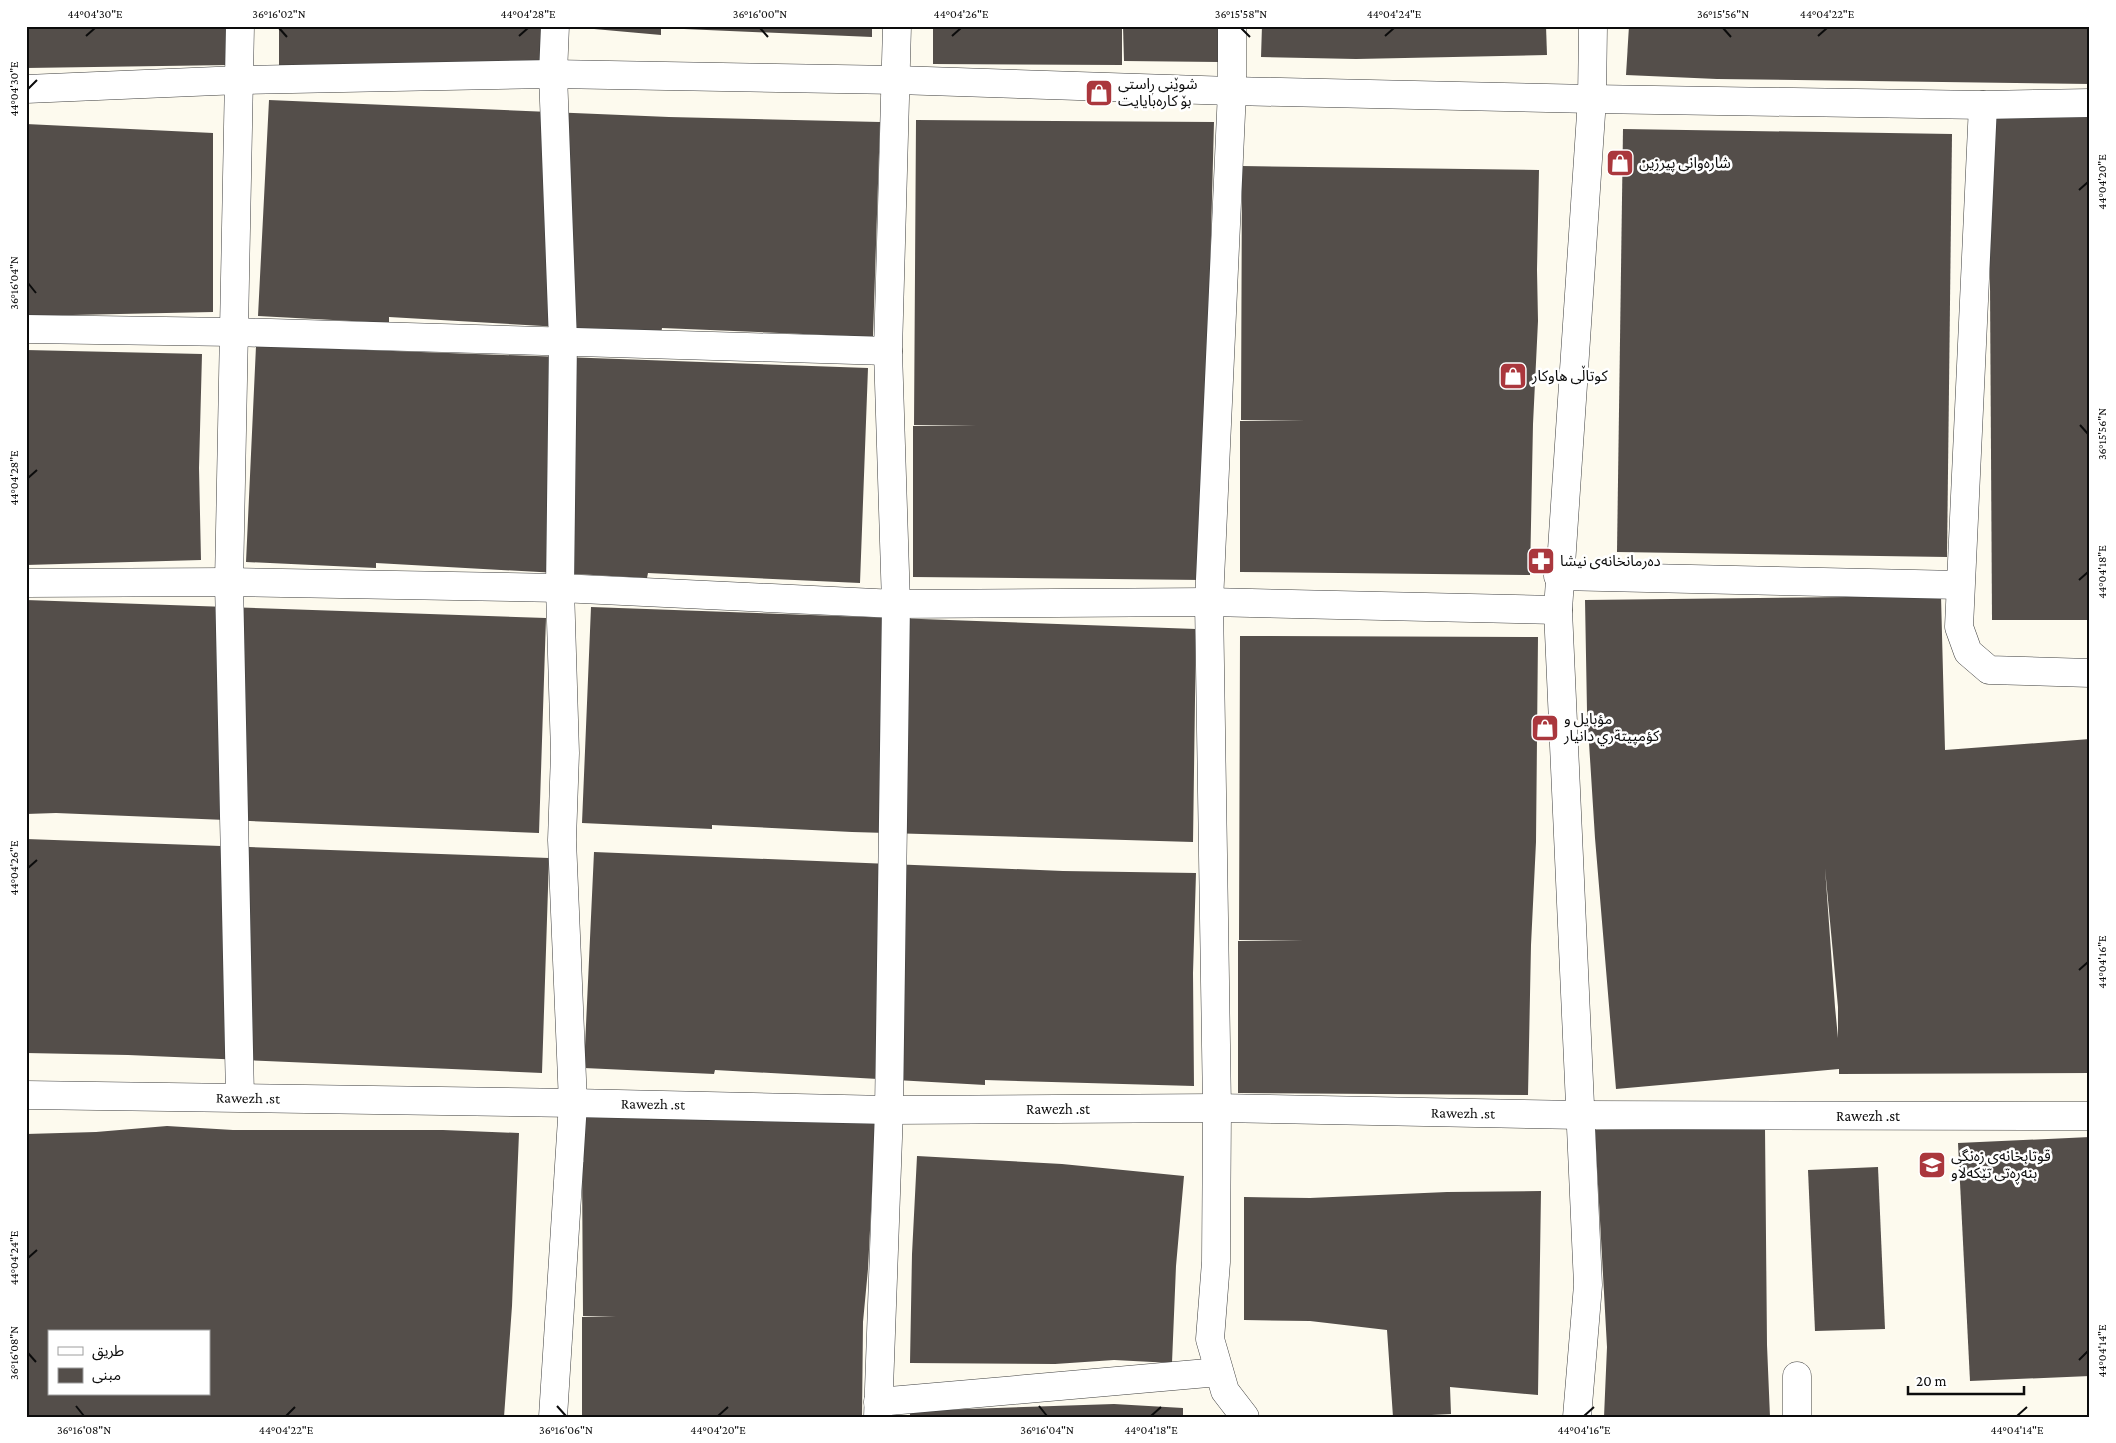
<svg xmlns="http://www.w3.org/2000/svg" width="2116" height="1443" font-family="'Crimson Pro','Noto Sans Arabic',serif">
  <style>
    .building { fill: #544e4a; fill-rule: evenodd }
    .lines { fill: none; stroke-linecap: round; stroke-linejoin: round }
    .minor-casing { stroke: #3f3f3f; stroke-width: 29 }
    .minor { stroke: #fff; stroke-width: 28 }
    .ticks { fill: none; stroke: #0c0c0c; stroke-width: 2 }
    .labels { text-anchor: middle; stroke-width: 5; stroke-linejoin: round; paint-order: stroke }
    .poi-label { font-size: 15px; fill: #0c0c0c; stroke: #fff; text-anchor: start }
    .street-label { font-size: 15px; fill: #0c0c0c; stroke: #fff }
    .neatline { fill: none; stroke: #0c0c0c; stroke-width: 2 }
    .ticks-label { font-size: 12px; text-anchor: middle; fill: #0c0c0c }
  </style>
  <rect width="100%" height="100%" fill="#fdfaee"/>
  <g class="building">
    <path d="M26,26H229L230,65L26,68Z"/>
    <path d="M279,26H543V70L279,73Z"/>
    <path d="M594,26H872V37L661,28V35L594,29Z"/>
    <path d="M933,26H1122V65L933,64Z"/>
    <path d="M1123,26H1218L1219,62L1124,61Z"/>
    <path d="M1262,26H1546L1547,55L1356,59L1261,57Z"/>
    <path d="M1629,26H2090V84L1717,79L1626,75Z"/>
    <path d="M269,100L669,117L880,122L873,337L662,328L661,335L595,329L389,317V323L258,316Z"/>
    <path d="M1989,117H2090V620H1992Z"/>
    <path d="M916,120L1214,122L1210,274L1211,326L1203,580L913,577V426L976,425H914Z"/>
    <path d="M26,124L213,133V312L26,316Z"/>
    <path d="M1623,129L1952,134L1947,557L1617,552Z"/>
    <path d="M1242,166L1539,170L1537,270L1538,321L1533,424L1530,575L1240,572V421H1306L1241,420Z"/>
    <path d="M256,346L868,368L860,583L648,573L647,578L376,563V568L246,562Z"/>
    <path d="M26,350L202,354L199,468L201,560L26,565Z"/>
    <path d="M1941,596L1945,750L2090,739V1073L1839,1074V1069L1616,1089L1595,838L1587,711L1585,600ZM1825,868L1838,1007V1038L1835,1007Z"/>
    <path d="M26,600L546,618L539,833L56,813L26,814Z"/>
    <path d="M591,607L1196,629L1193,842L852,832L712,825V829L582,823Z"/>
    <path d="M1240,636L1538,637L1536,842L1531,945L1528,1095L1238,1093V941H1304L1239,940Z"/>
    <path d="M26,839L549,858L542,1073L128,1055L26,1053Z"/>
    <path d="M594,852L1063,871L1196,873L1193,973L1194,1086L985,1080V1085L715,1070L714,1074L584,1068Z"/>
    <path d="M584,1112L876,1114L868,1269L863,1322L862,1417L582,1416V1317L616,1316H583L582,1162H584Z"/>
    <path d="M167,1126L233,1130H443L519,1133L512,1306L504,1417H26V1134L96,1132ZM49,1332H209V1394H49Z"/>
    <path d="M1765,1128L1767,1345L1770,1417H1604L1607,1347L1595,1130Z"/>
    <path d="M2090,1137V1376L1970,1381L1958,1143Z"/>
    <path d="M917,1156L1062,1164L1184,1176L1176,1266L1172,1363L1114,1360L1055,1364L910,1363L912,1254Z"/>
    <path d="M1878,1167L1885,1329L1815,1331L1808,1170Z"/>
    <path d="M1541,1191L1538,1395L1450,1387L1451,1414L1393,1417L1387,1330L1310,1321L1244,1320V1197L1310,1198L1447,1192Z"/>
    <path d="M1114,1404L1183,1408V1417H910V1411Z"/>
  </g>
  <g class="lines">
    <g class="minor-casing">
      <g id="minor">
        <path d="M1232,26V91L1209,602L1217,1108L1216,1262L1210,1339L1225,1391L1245,1417"/>
        <path d="M26,89L240,80L553,74L897,80L1232,91L1592,99L1983,105L2090,103"/>
        <path d="M1983,105L1959,627L1968,652L1989,670L2090,673"/>
        <path d="M26,329L233,332L888,351"/>
        <path d="M1558,576L1960,585"/>
        <path d="M26,583L229,582L560,588L896,604L1209,602L1558,610"/>
        <path d="M26,1095L573,1103L889,1110L1217,1108L1580,1115L2090,1116"/>
        <path d="M240,1097L229,582L240,26"/>
        <path d="M1797,1376V1417"/>
        <path d="M878,1402L1219,1372"/>
        <path d="M553,1417L573,1103L562,840L565,753L560,588L563,341L553,74L555,26"/>
        <path d="M878,1417L889,1110L896,604L888,351L897,26"/>
        <path d="M1577,1417L1588,1285L1558,610L1592,99L1593,26"/>
      </g>
    </g>
    <use href="#minor" class="minor"/>
  </g>
  <path class="ticks" d="M279,28L287,37M760,28L768,37M1241,28L1250,37M1723,28L1731,37M86,36L95,28M519,36L528,28M952,36L961,28M1385,36L1394,28M1818,36L1827,28M28,89L37,80M2079,190L2088,182M28,283L36,293M2080,425L2088,434M28,478L37,470M2079,580L2088,572M28,868L37,860M2079,970L2088,962M28,1258L37,1250M28,1353L36,1362M2079,1360L2088,1351M76,1406L84,1416M557,1406L566,1416M1039,1406L1047,1416M286,1416L295,1407M718,1416L728,1407M1151,1416L1161,1407M1584,1416L1594,1407M2017,1416L2027,1407"/>
  <defs>
    <g id="shop-square" transform="scale(1.4375)"><rect x="-9" y="-9" width="18" height="18" rx="4" fill="#aa373d" stroke="#fff"/><path d="M-5-2.5h2.3a2.7 3.5 0 0 1 5.4 0H5L5.5 6h-11ZM-1.5-2.5h3a1.5 2.3 0 0 0-3 0Z" fill="#fff"/></g>
    <g id="pharmacy-square" transform="scale(1.4375)"><rect x="-9" y="-9" width="18" height="18" rx="4" fill="#aa373d" stroke="#fff"/><path d="M-2-6h4v4h4v4h-4v4h-4v-4h-4v-4h4Z" fill="#fff"/></g>
    <g id="school-square" transform="scale(1.4375)"><rect x="-9" y="-9" width="18" height="18" rx="4" fill="#aa373d" stroke="#fff"/><path d="M0-5L7-2L0 1L-7-2ZM-4 1L0 2.5L4 1V4Q0 6-4 4Z" fill="#fff"/></g>
  </defs>
  <g fill-rule="evenodd">
    <use href="#shop-square" x="1099" y="93"/>
    <use href="#shop-square" x="1620" y="163"/>
    <use href="#shop-square" x="1513" y="376"/>
    <use href="#pharmacy-square" x="1541" y="561"/>
    <use href="#shop-square" x="1545" y="728"/>
    <use href="#school-square" x="1932" y="1165"/>
  </g>
  <g class="labels">
    <g class="poi-label">
      <text x="1118" y="89">شوێنی ڕاستی<tspan x="1118" dy="17">بۆ کارەبایایت</tspan></text>
      <text x="1639" y="168">شارەوانی پیرزین</text>
      <text x="1532" y="381">کوتاڵی هاوکار</text>
      <text x="1560" y="566">دەرمانخانەی نیشا</text>
      <text x="1564" y="724">مؤبايل و<tspan x="1564" dy="17">كؤمپيتةري دانيار</tspan></text>
      <text x="1951" y="1161">قوتابخانەی زەنگی<tspan x="1951" dy="17">بنەڕەتی تێکەلاو</tspan></text>
    </g>
    <g class="street-label">
      <text transform="translate(248 1098) rotate(1)" y="5">Rawezh .st</text>
      <text transform="translate(653 1104) rotate(1)" y="5">Rawezh .st</text>
      <text x="1058" y="1114">Rawezh .st</text>
      <text transform="translate(1463 1113) rotate(1)" y="5">Rawezh .st</text>
      <text x="1868" y="1121">Rawezh .st</text>
    </g>
  </g>
  <rect width="2116" height="1443" fill="none" stroke="#ffffff" stroke-width="55"/>
  <rect x="48" y="1330" width="162" height="65" fill="#ffffff" stroke="#9e9e9e"/>
  <rect x="58" y="1347" width="25" height="8" fill="#ffffff" stroke="#9e9e9e"/>
  <text x="92" y="1356" font-size="15" fill="#0c0c0c">طريق</text>
  <rect x="58" y="1368" width="25" height="15" fill="#544e4a" stroke="#9e9e9e"/>
  <text x="92" y="1380" font-size="15" fill="#0c0c0c">مبنى</text>
  <path d="M1908 1386v8h116v-8" fill="none" stroke="#0c0c0c" stroke-width="2.5"/>
  <text x="1916" y="1386" font-size="15" fill="#0c0c0c" stroke="#ffffff" stroke-width="4" paint-order="stroke">20 m</text>
  <rect x="28" y="28" width="2060" height="1388" class="neatline"/>
  <g class="ticks-label">
    <text x="95" y="18">44°04'30"E</text>
    <text x="279" y="18">36°16'02"N</text>
    <text x="528" y="18">44°04'28"E</text>
    <text x="760" y="18">36°16'00"N</text>
    <text x="961" y="18">44°04'26"E</text>
    <text x="1241" y="18">36°15'58"N</text>
    <text x="1394" y="18">44°04'24"E</text>
    <text x="1723" y="18">36°15'56"N</text>
    <text x="1827" y="18">44°04'22"E</text>
    <text transform="translate(14 89) rotate(-90)" y="4">44°04'30"E</text>
    <text transform="translate(2102 182) rotate(-90)" y="4">44°04'20"E</text>
    <text transform="translate(14 283) rotate(-90)" y="4">36°16'04"N</text>
    <text transform="translate(2102 434) rotate(-90)" y="4">36°15'56"N</text>
    <text transform="translate(14 478) rotate(-90)" y="4">44°04'28"E</text>
    <text transform="translate(2102 572) rotate(-90)" y="4">44°04'18"E</text>
    <text transform="translate(14 868) rotate(-90)" y="4">44°04'26"E</text>
    <text transform="translate(2102 962) rotate(-90)" y="4">44°04'16"E</text>
    <text transform="translate(14 1258) rotate(-90)" y="4">44°04'24"E</text>
    <text transform="translate(2102 1351) rotate(-90)" y="4">44°04'14"E</text>
    <text transform="translate(14 1353) rotate(-90)" y="4">36°16'08"N</text>
    <text x="84" y="1434">36°16'08"N</text>
    <text x="286" y="1434">44°04'22"E</text>
    <text x="566" y="1434">36°16'06"N</text>
    <text x="718" y="1434">44°04'20"E</text>
    <text x="1047" y="1434">36°16'04"N</text>
    <text x="1151" y="1434">44°04'18"E</text>
    <text x="1584" y="1434">44°04'16"E</text>
    <text x="2017" y="1434">44°04'14"E</text>
  </g>
</svg>
